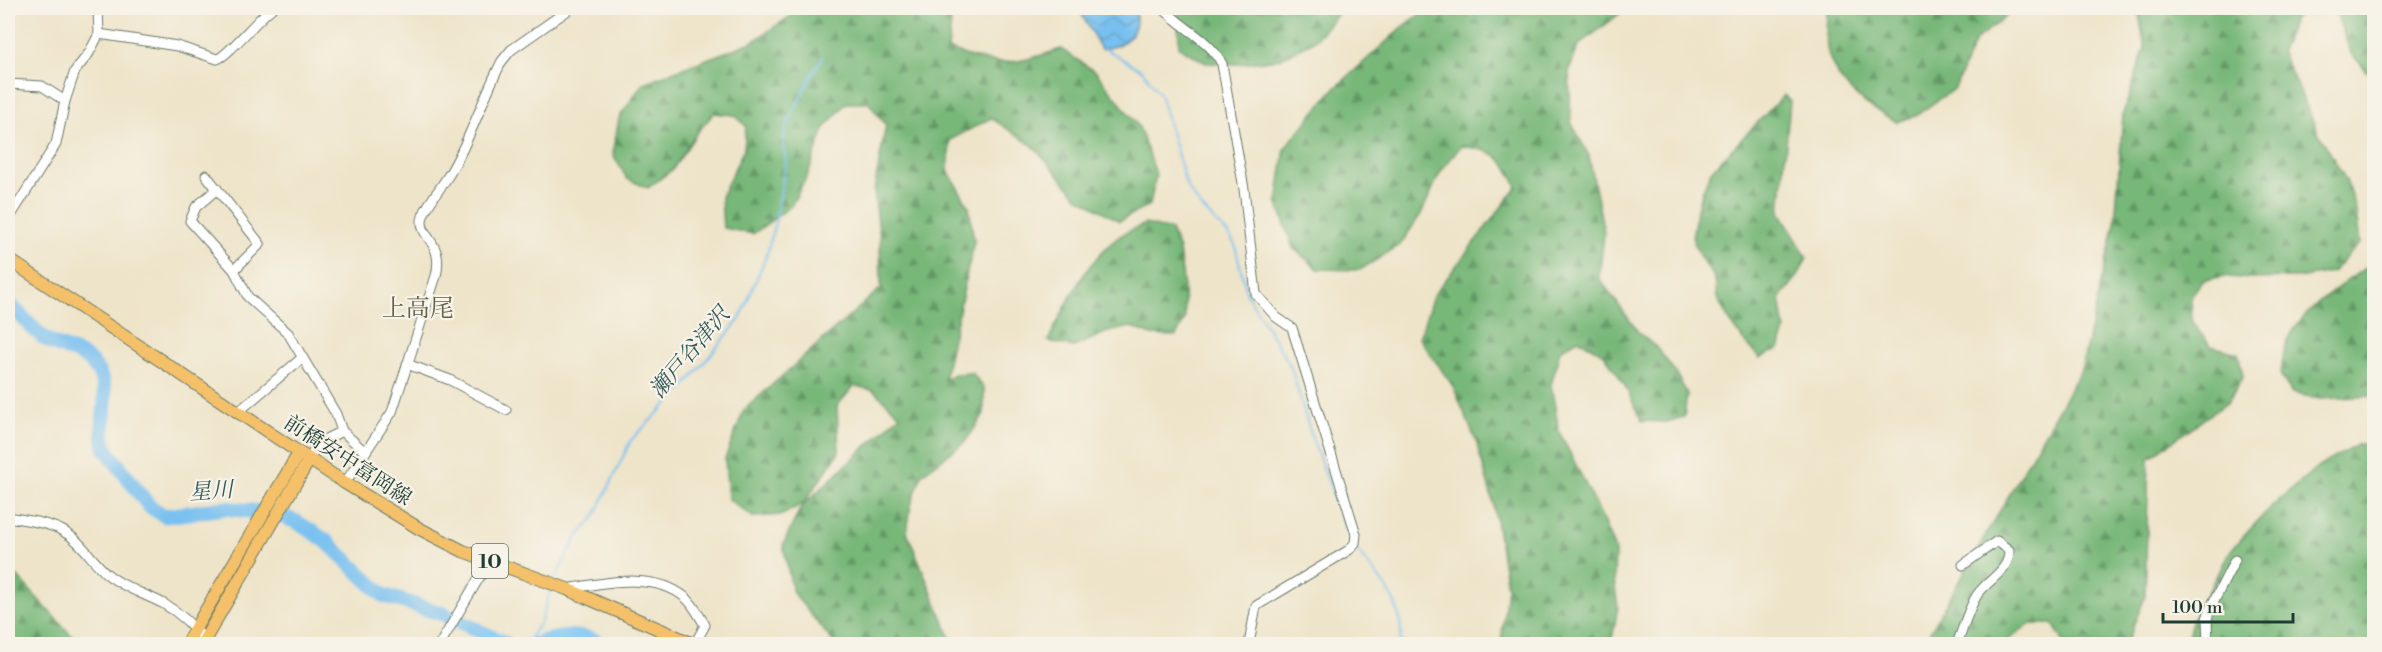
<svg xmlns="http://www.w3.org/2000/svg" width="2382" height="652" font-family="'Libre Bodoni','Noto Serif JP',serif">
  <style>
    .forest { fill: url(#forest-firs); stroke: #4b7a56; stroke-width: 1.5 }
    .water { fill: url(#water-waves); stroke: #4c7e92; stroke-width: 1.5 }
    .lines { fill: none; stroke-linecap: round; stroke-linejoin: round }
    .stream { stroke: #78c0f0; stroke-width: 2 }
    .river { stroke: #78c0f0; stroke-width: 15 }
    .minor-casing { stroke: #677768; stroke-width: 11 }
    .major-casing { stroke: #677768; stroke-width: 14 }
    .minor { stroke: #fff; stroke-width: 9 }
    .major { stroke: #f4c16a; stroke-width: 12 }
    .labels { text-anchor: middle; stroke-width: 4.5; stroke-linejoin: round; paint-order: stroke }
    .shield { fill: #f7f3e8; stroke: #60746a; stroke-width: 1.5 }
    .shield-label { font-size: 20px; font-weight: bold; fill: #1f3d34 }
    .street-label { font-size: 21px; fill: #1f3d34; stroke: #f7f3e8 }
    .water-label { font-size: 22px; font-style: italic; fill: #31575a; stroke: #f7f3e8 }
    .quarter-label { font-size: 24px; fill: #615f48; stroke: #f7f3e8 }
  </style>
  <defs>
    <pattern id="forest-firs" width="22" height="20" patternUnits="userSpaceOnUse" patternTransform="scale(1.5)"><rect width="22" height="20" fill="#77b778"/><path d="M5 1l3.5 6h-7zM16 11l3.5 6h-7z" fill="#619663"/></pattern>
    <pattern id="water-waves" width="16" height="10" patternUnits="userSpaceOnUse" patternTransform="scale(1.5)"><rect width="16" height="10" fill="#78c0f0"/><path d="M0 5q4-4 8 0t8 0" fill="none" stroke="#629dc3"/></pattern>
  </defs>
  <rect width="100%" height="100%" fill="#f7f3e8"/>
  <filter id="ink" filterUnits="userSpaceOnUse"><feTurbulence type="fractalNoise" baseFrequency=".0167" numOctaves="2"/><feDisplacementMap in="SourceGraphic" scale="12" xChannelSelector="R" yChannelSelector="G"/><feConvolveMatrix kernelMatrix="1 2 1 2 8 2 1 2 1" color-interpolation-filters="sRGB"/></filter>
  <filter id="wash" filterUnits="userSpaceOnUse"><feTurbulence type="fractalNoise" baseFrequency=".008" numOctaves="4" result="noise"/><feDisplacementMap in="SourceGraphic" scale="24" xChannelSelector="R" yChannelSelector="G"/><feGaussianBlur stdDeviation="1.35" result="paint"/><feColorMatrix in="noise" values="0 0 0 0 0 0 0 0 0 0 0 0 0 0 0 0 0 1.4 0 .05"/><feComposite in="paint" operator="in"/></filter>
  <g filter="url(#wash)">
    <rect width="100%" height="100%" fill="#eee4c9"/>
    <g class="forest">
      <path d="M800,8H962L951,21L948,49C996,68 1013,65 1061,49L1096,72L1139,127L1156,174L1150,205L1119,221L1078,197L1033,146L991,118L950,140L948,171L969,207L974,241L944,380L954,374L972,373L984,388V414L965,442L922,474L911,505L907,532L953,644H835L793,593L783,545L801,507L900,415L873,390L854,386L837,406L839,452L804,503L782,515L753,517L728,499L725,459L744,410L881,288L880,238L874,191L886,125L869,103H846L824,129L808,174L791,206L753,234L723,228L721,197L744,149L746,126L734,115L714,113L696,134L673,169L648,188L627,179L613,154L619,118L643,83L752,42L798,11Z"/>
      <path d="M1183,8H1343L1314,41L1279,59L1239,64L1206,63L1179,47L1178,15Z"/>
      <path d="M1428,8H1627L1579,45L1569,71L1571,122L1589,156L1604,233L1599,278L1639,333L1658,349L1675,372L1687,394L1684,417L1666,422L1642,421L1624,384L1604,354L1578,339L1560,350L1551,385L1559,431L1600,513L1615,550L1614,580L1618,607L1611,644H1501L1507,587L1493,502L1476,441L1453,386L1419,338L1433,296L1517,187C1504,156 1494,150 1461,146L1441,171L1421,214L1400,245L1360,270L1318,269L1293,248L1277,202L1285,148L1331,92L1399,30Z"/>
      <path d="M1827,8H2017L1975,41L1955,88L1915,116L1897,122C1870,108 1841,90 1830,59C1824,45 1827,23 1827,8Z"/>
      <path d="M2138,8H2310L2294,18L2281,51L2319,134L2346,180L2356,211L2360,243L2332,272L2297,278L2248,279L2223,276L2202,281L2191,296L2192,323L2211,346L2238,353L2243,376L2228,402L2149,458L2145,597L2126,644H2065L2053,624H2031L2002,644H1951L1927,637L2081,370L2115,223L2123,114L2145,48Z"/>
      <path d="M2325,8H2374V79L2351,53L2336,14Z"/>
      <path d="M1784,95L1790,101L1780,212L1807,257L1798,276L1780,298L1785,331L1779,349L1760,358L1744,341L1728,318L1717,298L1715,278L1700,257L1692,237L1699,200L1711,171Z"/>
      <path d="M1145,224L1171,230L1179,250L1184,288L1185,319L1176,336L1152,335L1131,327L1107,332L1074,347L1048,341C1067,304 1085,261 1120,236C1127,231 1137,228 1145,224Z"/>
      <path d="M2374,262V396L2320,399L2292,393L2281,376C2282,367 2282,357 2285,348C2295,313 2346,282 2374,262Z"/>
      <path d="M2359,444H2374V619L2371,626L2374,644H2186L2193,618L2231,550L2268,510L2317,467Z"/>
      <path d="M8,572L17,576L70,634L85,644H8Z"/>
    </g>
    <path class="water" d="M1081,8H1135C1140,33 1127,46 1101,49L1082,15Z"/>
    <g class="lines">
      <g class="stream">
        <path d="M1102,47L1143,71L1160,94L1187,187L1200,206L1229,235L1235,245L1247,294L1291,367L1313,441L1351,542"/>
        <path d="M1354,546C1378,581 1406,598 1400,644"/>
        <path d="M554,580L577,537L594,518L631,440L685,386L740,319L767,254L776,218L786,161L783,144L785,129L812,74L823,57"/>
        <path d="M526,644L541,621L551,588"/>
      </g>
      <g class="river">
        <path d="M8,302C19,313 31,328 44,338C67,354 90,348 102,380C110,402 98,427 106,449L149,506L165,516L225,508L276,514L297,522L325,540L383,595L443,614L507,644"/>
        <path d="M535,644C557,637 580,632 602,644"/>
      </g>
    </g>
  </g>
  <g filter="url(#ink)">
    <g class="lines">
      <g class="minor-casing">
        <g id="minor">
          <path d="M1163,8C1181,28 1210,39 1222,64L1244,189L1256,294L1276,317L1292,328L1356,534L1355,543L1349,550L1256,606L1249,644"/>
          <path d="M99,34L177,46L217,59C227,57 258,18 272,8"/>
          <path d="M8,84L42,86L65,101"/>
          <path d="M206,175L260,244L234,270"/>
          <path d="M217,189L196,207L190,221L234,270L248,297L288,333L336,414L342,431L364,451"/>
          <path d="M8,220L56,144L65,101L75,71L89,53L99,34L98,8"/>
          <path d="M407,364L450,380L506,410"/>
          <path d="M238,412L302,358"/>
          <path d="M309,460L318,443L342,431"/>
          <path d="M345,483L392,412L436,276C444,242 421,239 422,221C422,210 444,184 450,173C471,138 483,97 502,61L511,50L571,8"/>
          <path d="M8,517C25,520 46,522 61,530C81,540 91,560 107,574C124,588 145,594 164,604C180,613 197,630 208,644"/>
          <path d="M567,589C604,583 655,571 686,598C694,605 699,616 705,625L695,644"/>
          <path d="M440,644L489,561"/>
          <path d="M1957,644C1963,629 1968,609 1977,595C1988,579 2010,571 2009,550L1997,541L1963,565"/>
          <path d="M2208,644L2207,619L2210,609L2235,560"/>
        </g>
      </g>
      <g class="major-casing">
        <g id="major">
          <path d="M8,259L345,483L420,529L463,551L567,589L693,644"/>
          <path d="M186,644L299,453"/>
          <path d="M202,644L309,460"/>
        </g>
      </g>
      <use href="#minor" class="minor"/>
      <use href="#major" class="major"/>
    </g>
  </g>
  <g class="labels">
    <rect class="shield" x="472" y="544" width="36" height="34" rx="4.5"/>
    <g class="shield-label">
      <text x="490" y="568">10</text>
    </g>
    <g class="street-label">
      <text transform="translate(348 460) rotate(33)" y="7">前橋安中富岡線</text>
    </g>
    <g class="water-label">
      <text transform="translate(689 352) rotate(-50)" y="8">瀬戸谷津沢</text>
      <text transform="translate(211 490) rotate(-4)" y="8">星川</text>
    </g>
    <g class="quarter-label">
      <text x="418" y="316">上高尾</text>
    </g>
  </g>
  <rect width="2382" height="652" fill="none" stroke="#f7f3e8" stroke-width="30"/>
  <path d="M2163 613v9h130v-9" fill="none" stroke="#1f3d34" stroke-width="3"/>
  <text x="2172" y="613" font-size="18" fill="#1f3d34" stroke="#f7f3e8" stroke-width="4.5" paint-order="stroke">100 m</text>
</svg>
